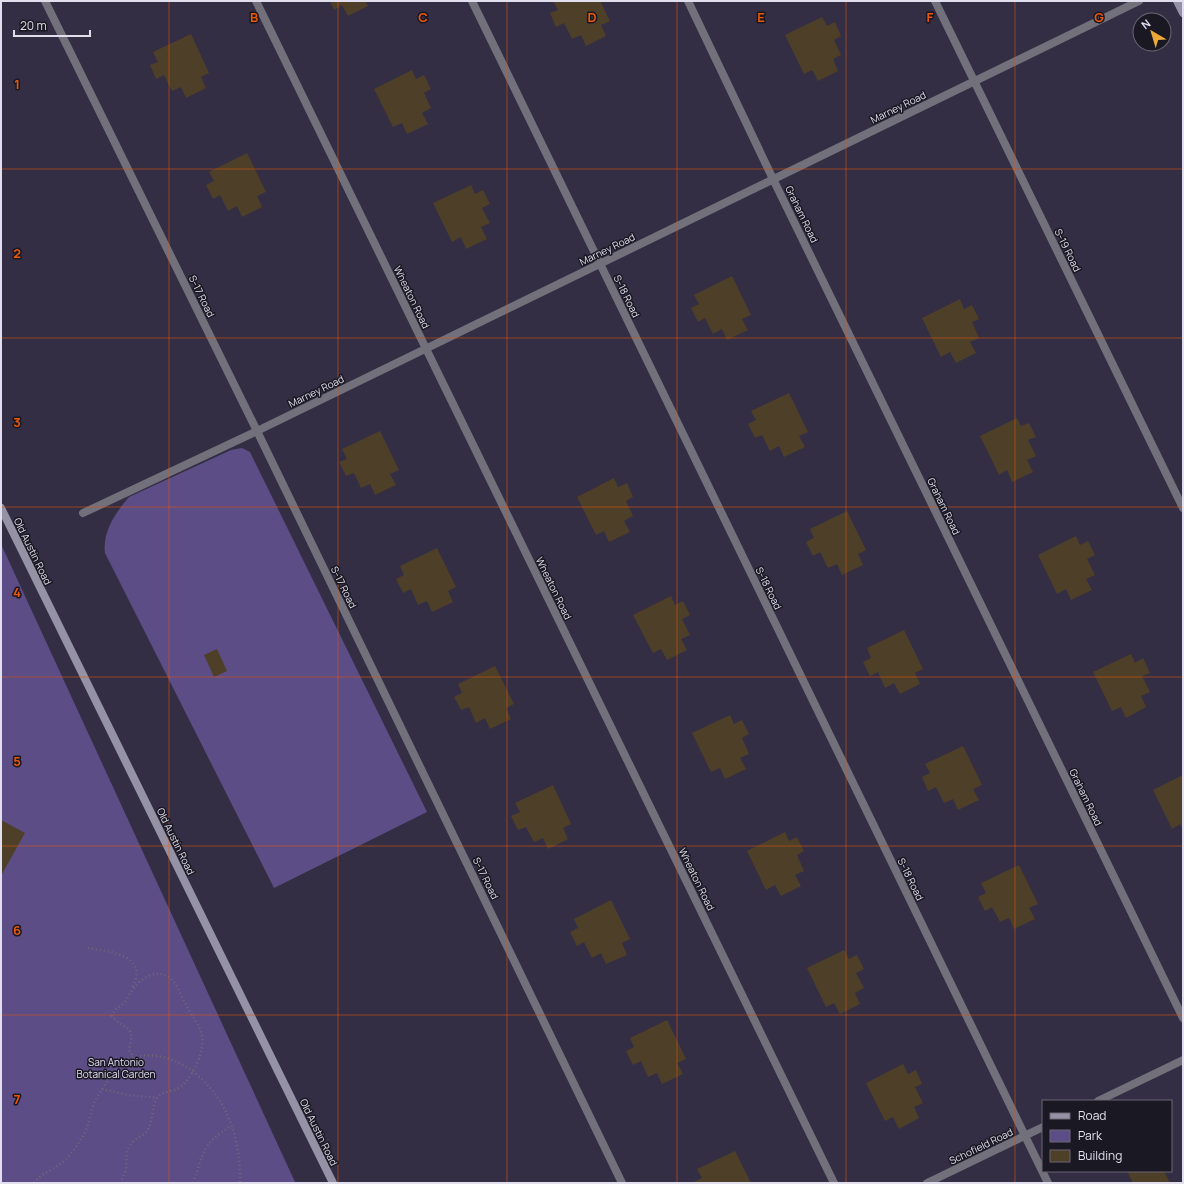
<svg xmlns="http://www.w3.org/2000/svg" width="1184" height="1184" font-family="Manrope,sans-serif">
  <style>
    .green { fill: #5c4d86 }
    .building { fill: #4e3f29 }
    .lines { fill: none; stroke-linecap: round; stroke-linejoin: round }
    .path { stroke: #6c687b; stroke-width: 2.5; stroke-dasharray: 1 3; stroke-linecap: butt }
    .street { stroke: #72707b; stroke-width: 8 }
    .secondary { stroke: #9692a5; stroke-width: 8 }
    .grid { fill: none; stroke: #e8590c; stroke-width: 1; stroke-opacity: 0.55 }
    .labels { text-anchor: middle; stroke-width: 3; stroke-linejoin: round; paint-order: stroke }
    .street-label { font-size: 10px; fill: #e1deed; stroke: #1a1822 }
    .park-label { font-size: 10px; fill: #e0dcf1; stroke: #1a1822 }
    .grid-label { font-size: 13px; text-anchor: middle; font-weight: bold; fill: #e8590c; stroke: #1a1822; stroke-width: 3; stroke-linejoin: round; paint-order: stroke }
  </style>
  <rect width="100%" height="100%" fill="#332e44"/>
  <g class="green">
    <path d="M242,448L250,452L427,812L274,888L105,553C102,532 116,512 129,497L231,450Z"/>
    <path d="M1,544L295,1182L294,1183H1Z"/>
  </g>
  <g class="building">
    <path d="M330,1H365L368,6L348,16L342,5L334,10Z"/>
    <path d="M553,1H600L610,21L601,25L606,36L586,46L581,35L572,39L564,23L556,27L550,13L558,10Z"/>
    <path d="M822,17L827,26L835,22L841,36L834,40L841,55L833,59L838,71L818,81L812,70L804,74L785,35Z"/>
    <path d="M191,34L209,73L201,77L206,88L186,98L181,87L172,91L164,75L156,79L150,65L158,62L153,52Z"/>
    <path d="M412,70L416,79L424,75L431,89L424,93L431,108L422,113L428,124L407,134L402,123L393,127L374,89Z"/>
    <path d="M247,153L266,192L257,196L262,207L242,217L237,206L228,211L220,195L213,199L206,185L214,181L209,172Z"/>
    <path d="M471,185L475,194L483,190L490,204L482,208L490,223L481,227L487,239L466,249L461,237L452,242L433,203Z"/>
    <path d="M732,276L751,315L742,319L748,330L727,340L722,329L713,334L705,318L698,322L691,308L699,304L694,295Z"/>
    <path d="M960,299L964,309L972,305L979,319L972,322L979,338L970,342L976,353L956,363L950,352L941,357L922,318Z"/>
    <path d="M789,393L808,432L799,436L805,447L784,457L779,446L770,451L762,435L755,438L748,424L756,420L751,411Z"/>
    <path d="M1017,418L1021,426L1029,423L1036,437L1028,440L1036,456L1027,460L1033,472L1012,482L1007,470L999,475L980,436Z"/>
    <path d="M380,431L399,470L390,474L396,485L375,495L370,484L361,488L354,473L346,476L339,462L347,459L342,449Z"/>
    <path d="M614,478L618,487L627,483L633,497L626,501L633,516L624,521L630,532L609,542L604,531L596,535L577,497Z"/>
    <path d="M847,511L866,550L858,554L863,565L842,575L837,564L828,568L820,552L813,556L806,542L814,538L810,529Z"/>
    <path d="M1076,536L1080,545L1088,541L1095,555L1087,559L1095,575L1086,579L1092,590L1071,600L1066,589L1057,594L1038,555Z"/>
    <path d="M437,548L456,587L448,591L453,602L432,612L427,601L418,605L411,589L403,593L396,579L404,575L400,566Z"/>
    <path d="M671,596L675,605L683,601L690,615L682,619L690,635L681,639L687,650L667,660L661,649L653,653L633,615Z"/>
    <path d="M904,630L923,669L915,673L920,684L900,694L894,683L885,688L878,672L870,676L863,662L871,658L867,648Z"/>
    <path d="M217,649L227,671L214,677L204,655Z"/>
    <path d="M1131,654L1135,663L1143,658L1150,673L1142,676L1150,692L1141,696L1146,707L1126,718L1121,707L1112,711L1093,672Z"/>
    <path d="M495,666L514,704L506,708L511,719L490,729L485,718L476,723L469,707L461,710L454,697L462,693L458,684Z"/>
    <path d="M730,715L734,724L742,720L749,734L742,738L749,754L740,758L746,769L725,779L720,768L711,772L692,733Z"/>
    <path d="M963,746L982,785L973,789L979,800L958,810L953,799L944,803L936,787L928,791L922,777L930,773L925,764Z"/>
    <path d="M1183,775V830L1180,824L1172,829L1153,790Z"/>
    <path d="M553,785L571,824L563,828L568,839L548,849L543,838L534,842L526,827L518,830L511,816L520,812L515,803Z"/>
    <path d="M1,820L25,833L2,874L1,873Z"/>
    <path d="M785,832L789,841L797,837L804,851L797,855L804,871L795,875L801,886L781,896L775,885L766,890L747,851Z"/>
    <path d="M1019,865L1038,904L1029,908L1035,919L1014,929L1009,918L1000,922L992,907L985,911L978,897L986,893L981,883Z"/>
    <path d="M611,900L630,939L622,943L627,955L606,964L601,953L592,958L584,942L577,946L570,932L578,928L574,919Z"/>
    <path d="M844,950L849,959L857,955L864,969L856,973L864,988L855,993L860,1004L840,1014L834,1003L826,1007L807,968Z"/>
    <path d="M667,1020L686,1059L677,1063L683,1074L662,1084L657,1073L648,1077L641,1061L633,1065L626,1051L634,1047L630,1038Z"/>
    <path d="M903,1064L908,1074L916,1070L922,1084L915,1087L923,1103L914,1107L919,1118L899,1129L893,1117L885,1121L866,1083Z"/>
    <path d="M735,1151L751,1183H695L694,1182L702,1178L697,1169Z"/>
    <path d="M1127,1171H1164L1170,1183H1144V1182L1133,1183Z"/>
  </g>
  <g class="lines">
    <g class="path">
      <path d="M88,948C104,951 140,953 136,977C136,981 133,985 132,989"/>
      <path d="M102,1089L128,1095L157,1098"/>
      <path d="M34,1183C42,1172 57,1169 66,1159C72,1153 77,1145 82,1138C89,1127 90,1112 95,1101C99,1093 105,1085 110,1078C113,1074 115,1069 119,1066C124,1063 130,1058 135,1057C172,1048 209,1078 225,1110C236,1131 241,1160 240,1183"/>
      <path d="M120,1183C122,1179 125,1174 126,1169C127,1161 125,1153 130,1145C135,1137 146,1137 149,1127C153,1118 152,1106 157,1098C162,1091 172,1092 179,1088C187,1084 197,1065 200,1056C207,1031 197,1026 187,1006C182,999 179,989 174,982C161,967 144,975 134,988C130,992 128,997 126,1001C121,1007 114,1008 112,1016C125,1032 136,1023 129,1050L133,1057"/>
      <path d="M193,1183C204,1152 201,1145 231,1126"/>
    </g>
    <g class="street">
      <path d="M45,1L257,431L622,1183"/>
      <path d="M256,1L834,1183"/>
      <path d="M472,1L1048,1183"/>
      <path d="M688,1L773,179L1183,1018"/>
      <path d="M935,1L1183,508"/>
      <path d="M83,513L257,431L1139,1"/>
      <path d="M1098,1101L1183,1060"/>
      <path d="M927,1183L1043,1127"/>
    </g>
    <g class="secondary">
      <path d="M1177,1L1183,13"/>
      <path d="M1,508L333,1183"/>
    </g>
  </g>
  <path class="grid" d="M169,1V1183M338,1V1183M507,1V1183M677,1V1183M846,1V1183M1015,1V1183M1,169H1183M1,338H1183M1,507H1183M1,677H1183M1,846H1183M1,1015H1183"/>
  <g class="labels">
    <g class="street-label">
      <text transform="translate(898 107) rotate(-26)" y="4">Marney Road</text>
      <text transform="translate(802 214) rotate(64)" y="4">Graham Road</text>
      <text transform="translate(607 249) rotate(-26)" y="4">Marney Road</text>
      <text transform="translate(1068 250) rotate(64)" y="4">S-19 Road</text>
      <text transform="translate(202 296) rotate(64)" y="4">S-17 Road</text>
      <text transform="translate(627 296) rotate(64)" y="4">S-18 Road</text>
      <text transform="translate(412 297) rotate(64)" y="4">Wheaton Road</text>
      <text transform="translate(316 391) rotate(-26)" y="4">Marney Road</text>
      <text transform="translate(944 506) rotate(64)" y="4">Graham Road</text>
      <text transform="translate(33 551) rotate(64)" y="4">Old Austin Road</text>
      <text transform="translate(344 587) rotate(64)" y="4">S-17 Road</text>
      <text transform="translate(554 588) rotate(64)" y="4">Wheaton Road</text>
      <text transform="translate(769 588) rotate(64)" y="4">S-18 Road</text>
      <text transform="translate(1086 797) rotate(64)" y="4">Graham Road</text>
      <text transform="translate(176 841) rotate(64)" y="4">Old Austin Road</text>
      <text transform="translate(486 878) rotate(64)" y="4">S-17 Road</text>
      <text transform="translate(697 879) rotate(64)" y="4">Wheaton Road</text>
      <text transform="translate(911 879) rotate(64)" y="4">S-18 Road</text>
      <text transform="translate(319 1132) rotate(64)" y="4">Old Austin Road</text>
      <text transform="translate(981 1146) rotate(-26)" y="4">Schofield Road</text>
    </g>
    <g class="park-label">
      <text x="116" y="1066">San Antonio<tspan x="116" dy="12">Botanical Garden</tspan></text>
    </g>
  </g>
  <g class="grid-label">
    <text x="254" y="22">B</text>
    <text x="423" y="22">C</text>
    <text x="592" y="22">D</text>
    <text x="761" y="22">E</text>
    <text x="930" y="22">F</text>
    <text x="1099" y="22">G</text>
    <text x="17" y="89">1</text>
    <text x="17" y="258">2</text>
    <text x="17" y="427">3</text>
    <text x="17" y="597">4</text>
    <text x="17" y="766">5</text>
    <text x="17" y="935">6</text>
    <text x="17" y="1104">7</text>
  </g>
  <rect width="1184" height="1184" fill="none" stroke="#e1deed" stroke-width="4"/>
  <rect x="1042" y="1100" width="130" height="72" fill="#1a1822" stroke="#6a6773"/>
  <rect x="1050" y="1113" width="20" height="6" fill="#9692a5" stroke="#6a6773"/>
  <text x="1078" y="1120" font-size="12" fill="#e1deed">Road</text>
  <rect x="1050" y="1130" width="20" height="12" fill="#5c4d86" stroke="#6a6773"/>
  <text x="1078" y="1140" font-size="12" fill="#e1deed">Park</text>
  <rect x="1050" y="1150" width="20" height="12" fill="#4e3f29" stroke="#6a6773"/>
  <text x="1078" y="1160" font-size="12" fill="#e1deed">Building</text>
  <g transform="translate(1152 32) rotate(322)"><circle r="19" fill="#1a1822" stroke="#6a6773"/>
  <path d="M0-3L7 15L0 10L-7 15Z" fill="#eca93a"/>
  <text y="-6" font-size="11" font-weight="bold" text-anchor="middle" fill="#e1deed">N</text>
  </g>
  <path d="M14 30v6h76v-6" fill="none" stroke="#e1deed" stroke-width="2"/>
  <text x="20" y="30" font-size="12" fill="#e1deed" stroke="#1a1822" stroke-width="3" paint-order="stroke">20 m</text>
</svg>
